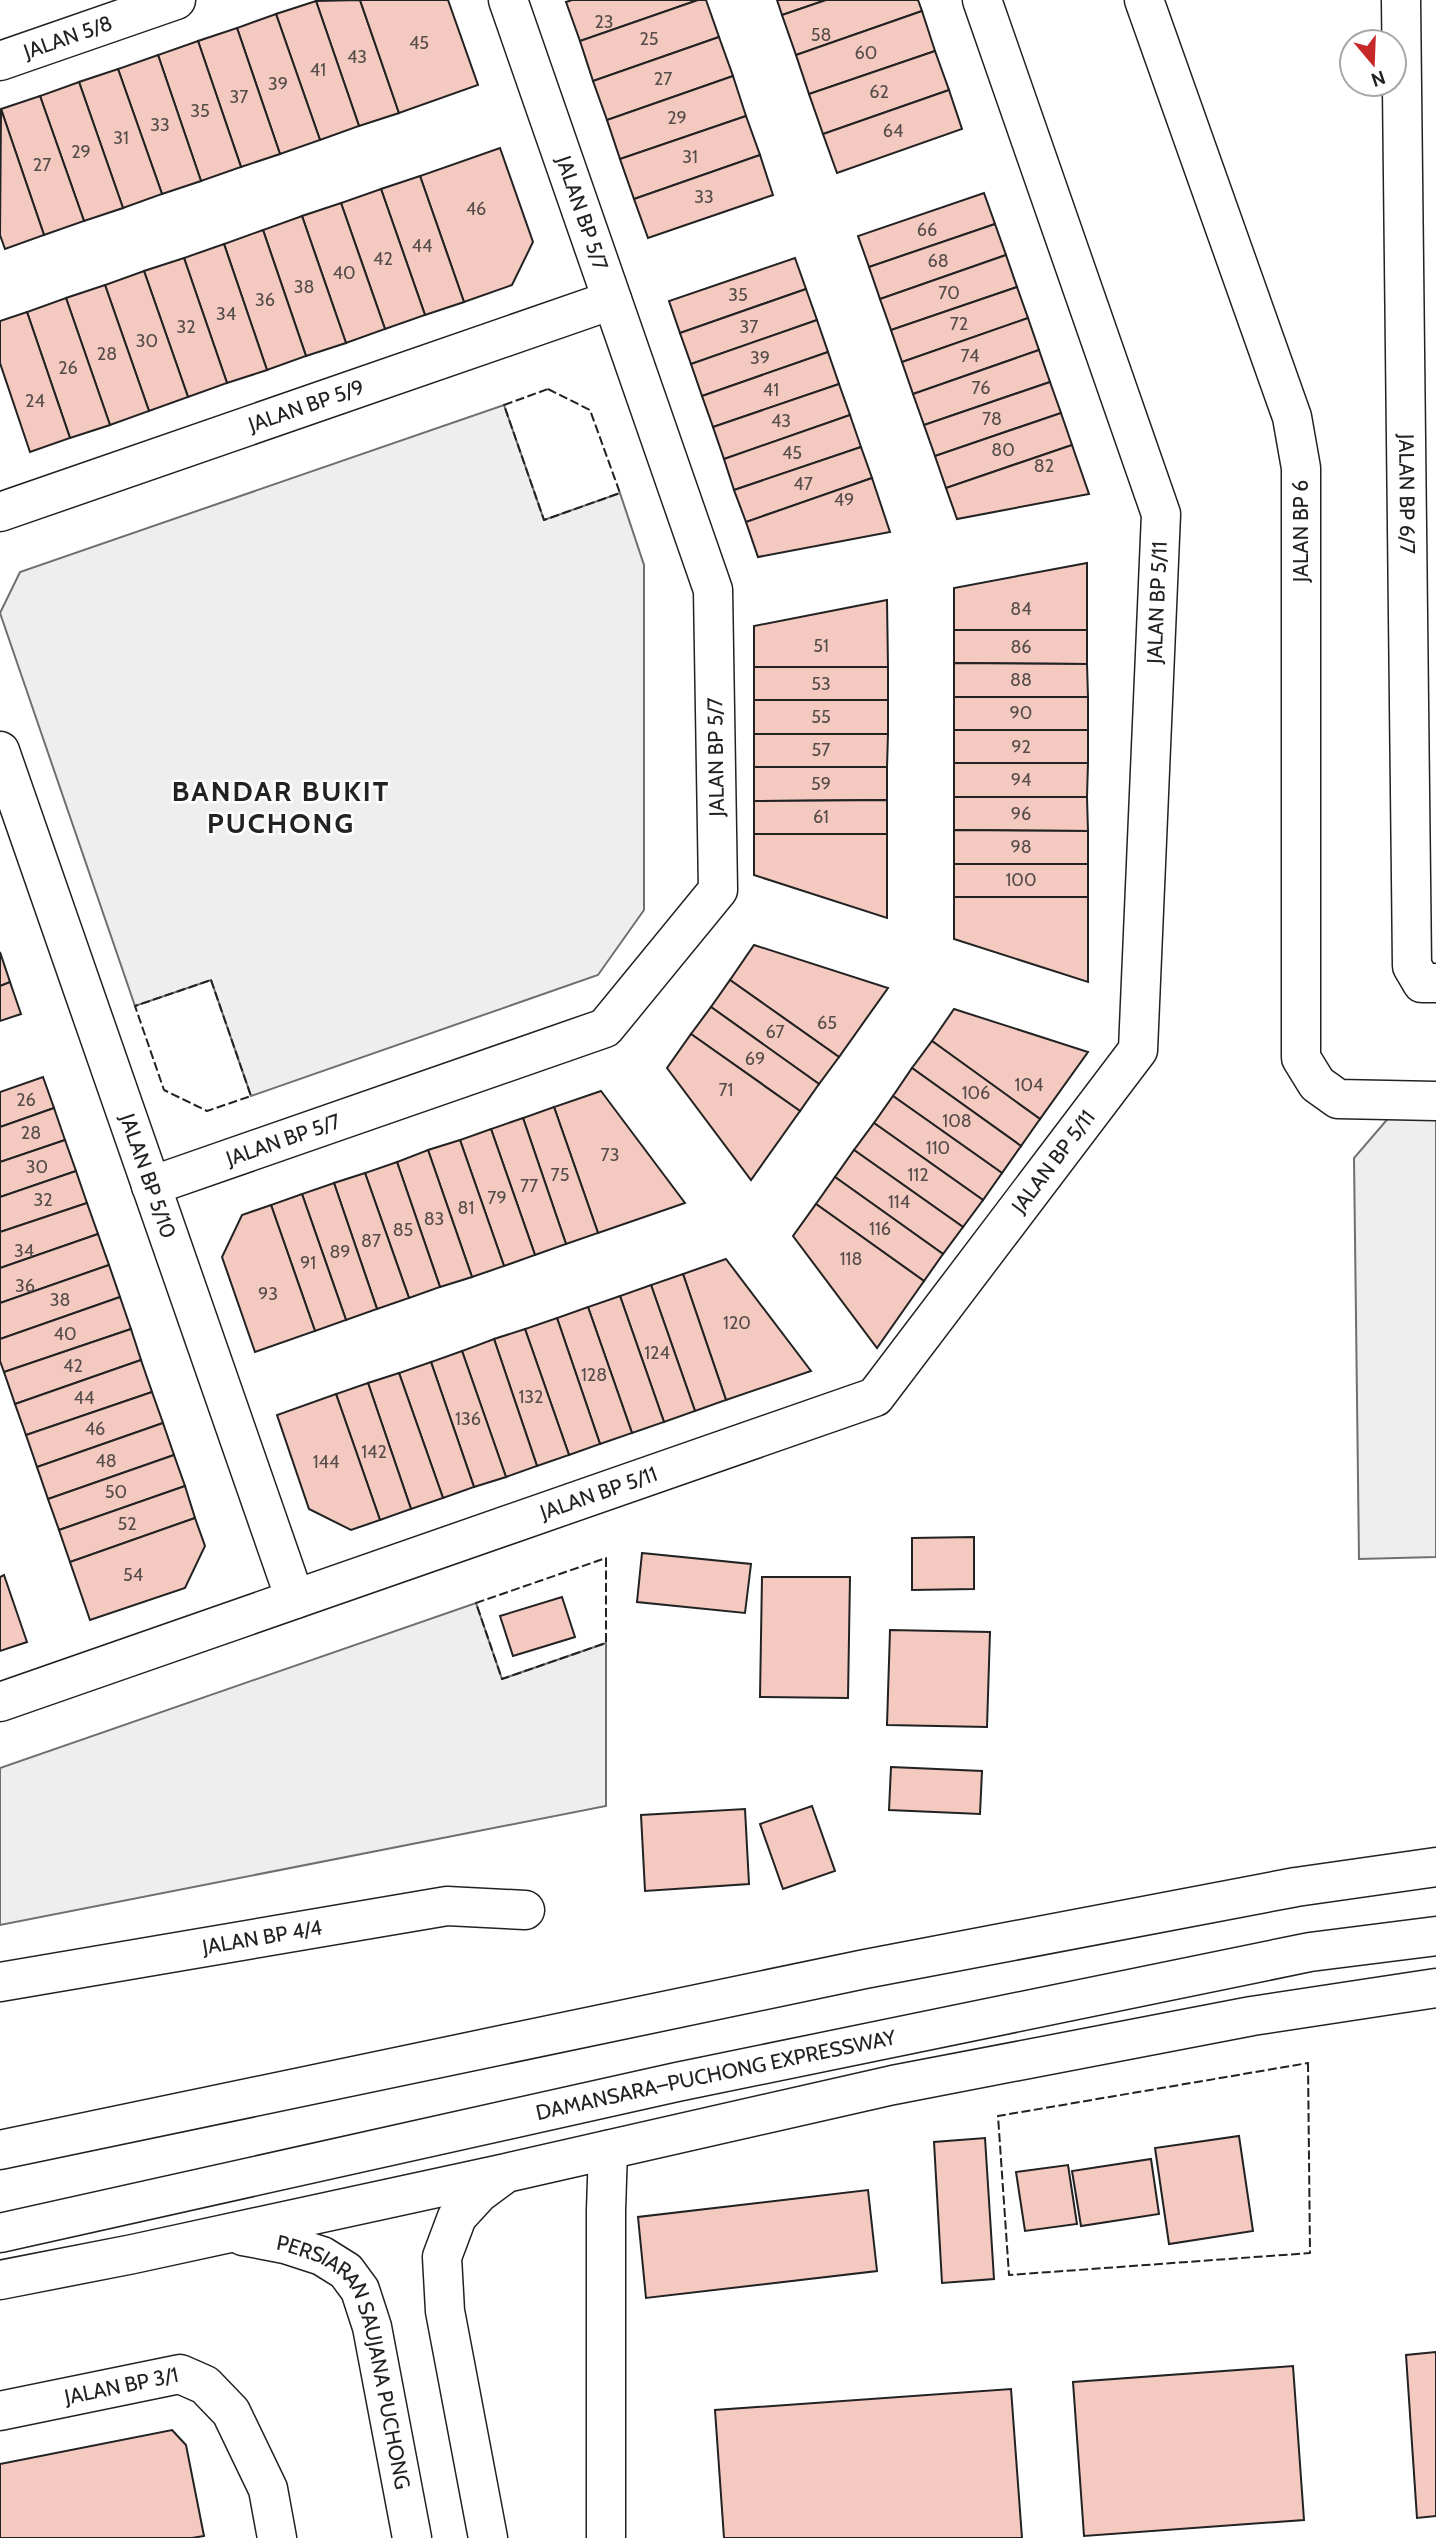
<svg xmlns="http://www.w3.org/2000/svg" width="1436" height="2538" font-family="Cabin,sans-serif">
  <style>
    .green { fill: #eee; stroke: #6f6f6f; stroke-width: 2 }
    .building { fill: #f3c9c0; stroke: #222; stroke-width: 2 }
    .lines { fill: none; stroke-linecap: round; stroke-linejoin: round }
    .minor-casing { stroke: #222; stroke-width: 41 }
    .highway-casing { stroke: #222; stroke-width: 41 }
    .minor { stroke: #fff; stroke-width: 38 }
    .highway { stroke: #fff; stroke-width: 38 }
    .fence { stroke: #222; stroke-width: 2; stroke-dasharray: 9 3.5; stroke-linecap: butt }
    .labels { text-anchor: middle; stroke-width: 5; stroke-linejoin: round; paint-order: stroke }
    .number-label { font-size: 18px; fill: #564c4a }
    .street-label { font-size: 21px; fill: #222; stroke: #fff }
    .district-label { font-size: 28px; font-weight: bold; letter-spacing: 2px; fill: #222; stroke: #fff }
  </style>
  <rect width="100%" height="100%" fill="#fff"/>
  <g class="green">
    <path d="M504,405L544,520L620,493L644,565V910L598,975L251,1096L211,980L135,1006L0,613L20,572Z"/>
    <path d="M1391,1115H1436V1557L1359,1559L1354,1158Z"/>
    <path d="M476,1603L502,1679L606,1643V1806L0,1925V1768Z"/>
  </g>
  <g class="building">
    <path d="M360,0L399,113L359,126L316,1Z"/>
    <path d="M360,0H448L478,85L399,113Z"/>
    <path d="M572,0H698L580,41L566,2Z"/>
    <path d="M698,0H706L719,37L593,81L580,41Z"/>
    <path d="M777,0H826L782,15Z"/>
    <path d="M826,0H918L922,11L796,55L782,15Z"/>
    <path d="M316,1L359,126L320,140L276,14Z"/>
    <path d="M922,11L935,51L809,94L796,55Z"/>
    <path d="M276,14L320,140L280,154L237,28Z"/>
    <path d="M237,28L280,154L241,167L198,41Z"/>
    <path d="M719,37L733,76L607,120L593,81Z"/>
    <path d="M198,41L241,167L201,181L158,55Z"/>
    <path d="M935,51L949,90L823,134L809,94Z"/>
    <path d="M158,55L201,181L162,194L118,69Z"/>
    <path d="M118,69L162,194L123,208L79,82Z"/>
    <path d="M733,76L746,116L620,159L607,120Z"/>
    <path d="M79,82L123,208L84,221L40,96Z"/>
    <path d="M949,90L962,129L837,173L823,134Z"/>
    <path d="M40,96L84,221L44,235L1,109Z"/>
    <path d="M1,109L44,235L5,249L0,235Z"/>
    <path d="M746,116L760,155L634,199L620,159Z"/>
    <path d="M500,148L533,242L512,285L464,302L420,176Z"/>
    <path d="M760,155L773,195L648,238L634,199Z"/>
    <path d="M420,176L464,302L425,315L381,189Z"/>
    <path d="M381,189L425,315L385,329L341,203Z"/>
    <path d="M984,193L995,224L869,267L858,236Z"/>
    <path d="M341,203L385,329L346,343L302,216Z"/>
    <path d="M302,216L346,343L306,356L263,230Z"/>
    <path d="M995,224L1006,255L880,299L869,267Z"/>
    <path d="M263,230L306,356L267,370L224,244Z"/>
    <path d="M224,244L267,370L227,383L184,258Z"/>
    <path d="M1006,255L1017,287L891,330L880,299Z"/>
    <path d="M184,258L227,383L188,397L144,271Z"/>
    <path d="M795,258L806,289L680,333L669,301Z"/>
    <path d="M144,271L188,397L149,411L105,285Z"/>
    <path d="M105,285L149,411L110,425L66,298Z"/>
    <path d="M1017,287L1028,318L902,362L891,330Z"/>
    <path d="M806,289L817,320L691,364L680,333Z"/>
    <path d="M66,298L110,425L70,438L27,312Z"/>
    <path d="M27,312L70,438L30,452L0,363V321Z"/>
    <path d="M1028,318L1039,350L913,394L902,362Z"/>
    <path d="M817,320L828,352L702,396L691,364Z"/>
    <path d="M1039,350L1050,382L924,425L913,394Z"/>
    <path d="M828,352L839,384L713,427L702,396Z"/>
    <path d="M1050,382L1061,413L935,456L924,425Z"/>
    <path d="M839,384L850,415L724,459L713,427Z"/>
    <path d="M1061,413L1072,445L946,488L935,456Z"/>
    <path d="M850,415L861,447L734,490L724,459Z"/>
    <path d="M1072,445L1089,494L957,519L946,488Z"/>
    <path d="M861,447L872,478L746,522L734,490Z"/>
    <path d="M872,478L890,532L758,557L746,522Z"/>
    <path d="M1087,563V630H954V588Z"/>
    <path d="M887,600L888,667H754V626Z"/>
    <path d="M954,630H1087V664L954,663Z"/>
    <path d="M954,663L1087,664L1088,697H954Z"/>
    <rect x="754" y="667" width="134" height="33"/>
    <rect x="954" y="697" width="134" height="33"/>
    <rect x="754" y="700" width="134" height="34"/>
    <rect x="954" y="730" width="134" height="33"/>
    <path d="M754,734H888L887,767H754Z"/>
    <path d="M954,763H1088L1087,797H954Z"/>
    <path d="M754,767H887V800L754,801Z"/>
    <path d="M954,797H1087L1088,831L954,830Z"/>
    <path d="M887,800V834H754V801Z"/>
    <path d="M954,830L1088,831V864H954Z"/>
    <path d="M754,834H887V918L754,875Z"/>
    <rect x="954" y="864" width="134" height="33"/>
    <path d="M954,897H1088V982L954,939Z"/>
    <path d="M754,945L888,988L839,1057L730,980Z"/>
    <path d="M0,952L10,982L0,986Z"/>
    <path d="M730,980L839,1057L819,1084L711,1007Z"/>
    <path d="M10,982L21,1014L0,1021V986Z"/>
    <path d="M711,1007L819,1084L800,1111L691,1034Z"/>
    <path d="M954,1009L1088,1052L1040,1119L932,1041Z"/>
    <path d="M691,1034L800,1111L751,1180L667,1068Z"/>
    <path d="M932,1041L1040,1119L1021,1146L912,1068Z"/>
    <path d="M912,1068L1021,1146L1002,1173L893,1096Z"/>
    <path d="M43,1077L54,1108L0,1127V1092Z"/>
    <path d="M601,1091L685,1203L598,1233L554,1107Z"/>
    <path d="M893,1096L1002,1173L983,1200L874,1123Z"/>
    <path d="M554,1107L598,1233L566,1244L523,1118Z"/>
    <path d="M54,1108L65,1140L0,1162V1127Z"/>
    <path d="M523,1118L566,1244L535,1255L491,1129Z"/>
    <path d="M874,1123L983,1200L963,1227L854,1150Z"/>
    <path d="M491,1129L535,1255L504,1266L460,1140Z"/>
    <path d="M65,1140L76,1171L0,1197V1162Z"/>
    <path d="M460,1140L504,1266L472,1277L428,1150Z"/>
    <path d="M428,1150L472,1277L440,1287L397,1162Z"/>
    <path d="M854,1150L963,1227L943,1254L835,1177Z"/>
    <path d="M397,1162L440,1287L409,1298L365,1173Z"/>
    <path d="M76,1171L87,1203L0,1232V1197Z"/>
    <path d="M365,1173L409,1298L377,1309L334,1183Z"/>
    <path d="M835,1177L943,1254L924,1281L816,1204Z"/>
    <path d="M334,1183L377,1309L346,1320L302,1194Z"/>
    <path d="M302,1194L346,1320L315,1331L271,1205Z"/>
    <path d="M87,1203L98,1234L0,1268V1232Z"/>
    <path d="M816,1204L924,1281L877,1348L793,1236Z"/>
    <path d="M271,1205L315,1331L255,1352L222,1257L242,1215Z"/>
    <path d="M98,1234L109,1265L0,1303V1268Z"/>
    <path d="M726,1259L811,1371L726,1400L683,1274Z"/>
    <path d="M109,1265L120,1297L0,1339V1303Z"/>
    <path d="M683,1274L726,1400L695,1411L651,1285Z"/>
    <path d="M651,1285L695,1411L664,1422L620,1296Z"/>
    <path d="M620,1296L664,1422L632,1433L588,1307Z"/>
    <path d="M120,1297L131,1329L4,1372L0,1361V1339Z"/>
    <path d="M588,1307L632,1433L600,1444L557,1318Z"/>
    <path d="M557,1318L600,1444L569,1455L525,1329Z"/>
    <path d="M131,1329L141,1360L15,1404L4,1372Z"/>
    <path d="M525,1329L569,1455L537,1466L494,1339Z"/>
    <path d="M494,1339L537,1466L506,1477L462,1351Z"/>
    <path d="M462,1351L506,1477L474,1487L431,1362Z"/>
    <path d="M141,1360L152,1392L26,1435L15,1404Z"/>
    <path d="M431,1362L474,1487L443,1498L399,1373Z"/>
    <path d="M399,1373L443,1498L411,1509L368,1383Z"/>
    <path d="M368,1383L411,1509L380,1520L336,1394Z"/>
    <path d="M152,1392L163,1423L37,1467L26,1435Z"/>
    <path d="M336,1394L380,1520L351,1530L309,1509L277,1415Z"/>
    <path d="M163,1423L174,1455L48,1499L37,1467Z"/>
    <path d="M174,1455L185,1486L59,1530L48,1499Z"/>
    <path d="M185,1486L195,1518L70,1562L59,1530Z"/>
    <path d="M195,1518L205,1546L185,1588L90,1620L70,1562Z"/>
    <path d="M974,1537V1589L912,1590V1538Z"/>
    <path d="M642,1553L751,1564L745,1613L637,1602Z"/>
    <path d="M4,1575L27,1642L0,1651V1577Z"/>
    <path d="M762,1577H850L848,1698L760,1697Z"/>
    <path d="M562,1597L575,1637L513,1656L500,1616Z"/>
    <path d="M890,1630L990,1632L987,1727L887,1725Z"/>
    <path d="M891,1767L982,1771L980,1814L889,1810Z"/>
    <path d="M812,1806L835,1871L783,1889L760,1824Z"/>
    <path d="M745,1809L749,1884L645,1891L641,1815Z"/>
    <path d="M1239,2136L1253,2231L1169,2244L1155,2148Z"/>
    <path d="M985,2138L994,2279L942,2283L934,2142Z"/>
    <path d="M1151,2159L1159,2214L1081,2226L1072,2171Z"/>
    <path d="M1068,2165L1077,2224L1025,2231L1016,2172Z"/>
    <path d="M868,2190L877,2271L646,2298L638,2217Z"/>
    <path d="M1436,2352V2516L1417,2518L1406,2355Z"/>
    <path d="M1293,2366L1304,2520L1084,2536L1073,2382Z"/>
    <path d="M1011,2389L1022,2538H724L715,2410Z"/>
    <path d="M172,2430L186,2445L204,2536L192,2538H0V2464Z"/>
  </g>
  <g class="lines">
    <g class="minor-casing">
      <g id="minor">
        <path d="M1144,0L1292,417L1301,468V1058L1317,1084L1338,1099L1436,1101"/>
        <path id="s1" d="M1401,0L1412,966L1422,983H1436"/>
        <path id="s2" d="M0,61L176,0"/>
        <path id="s3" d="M0,512L612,300"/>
        <path id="s4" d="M0,751L295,1599"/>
        <path id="s5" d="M151,1186L605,1028L718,890L713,590L508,0"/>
        <path id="s6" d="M0,1702L875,1397L1138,1050L1161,514L982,0"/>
        <path id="s7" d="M0,1982L447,1906L525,1910"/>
        <path id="s8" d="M243,2236L285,2244L322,2256L346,2271L360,2290L372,2327L412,2538"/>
        <path d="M0,2280L133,2254L506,2173L893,2085L1252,2016L1436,1988"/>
        <path id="s9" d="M0,2411L180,2374L205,2385L231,2412L268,2489L277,2538"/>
        <path d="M488,2538L445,2311L442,2257L457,2217L479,2193L502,2176"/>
        <path d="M606,2538V2210L608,2150"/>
      </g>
    </g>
    <g class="highway-casing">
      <g id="highway">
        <path d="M0,2150L865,1969L1296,1887L1436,1867"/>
        <path id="s10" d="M0,2233L677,2082L1310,1952L1436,1936"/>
      </g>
    </g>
    <use href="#minor" class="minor"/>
    <use href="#highway" class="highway"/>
    <g class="fence">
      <path d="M548,389L590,410L620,493L544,520L504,405Z"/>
      <path d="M211,980L251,1096L207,1111L164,1090L135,1006Z"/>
      <path d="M606,1558V1643L502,1679L476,1603Z"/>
      <path d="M1308,2063L1310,2253L1009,2275L998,2116Z"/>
    </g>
  </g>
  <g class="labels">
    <g class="number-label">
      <text x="604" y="28">23</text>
      <text x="821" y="41">58</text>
      <text x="649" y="45">25</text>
      <text x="419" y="49">45</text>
      <text x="866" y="59">60</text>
      <text x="357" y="63">43</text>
      <text x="318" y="76">41</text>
      <text x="663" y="85">27</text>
      <text x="278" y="90">39</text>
      <text x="879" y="98">62</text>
      <text x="239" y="103">37</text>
      <text x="200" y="117">35</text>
      <text x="677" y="124">29</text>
      <text x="160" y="131">33</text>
      <text x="893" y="137">64</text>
      <text x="121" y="144">31</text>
      <text x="81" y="158">29</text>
      <text x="690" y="163">31</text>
      <text x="42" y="171">27</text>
      <text x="704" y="203">33</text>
      <text x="476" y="215">46</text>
      <text x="927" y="236">66</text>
      <text x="422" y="252">44</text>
      <text x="383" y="265">42</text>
      <text x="938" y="267">68</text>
      <text x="344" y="279">40</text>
      <text x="304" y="293">38</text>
      <text x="949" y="299">70</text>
      <text x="738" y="301">35</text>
      <text x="265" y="306">36</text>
      <text x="226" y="320">34</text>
      <text x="959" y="330">72</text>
      <text x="186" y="333">32</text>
      <text x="749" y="333">37</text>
      <text x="147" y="347">30</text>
      <text x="107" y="360">28</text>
      <text x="970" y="362">74</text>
      <text x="760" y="364">39</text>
      <text x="68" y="374">26</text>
      <text x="981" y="394">76</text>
      <text x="771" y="396">41</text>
      <text x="35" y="407">24</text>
      <text x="992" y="425">78</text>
      <text x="781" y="427">43</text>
      <text x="1003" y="456">80</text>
      <text x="792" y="459">45</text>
      <text x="1044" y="472">82</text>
      <text x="803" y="490">47</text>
      <text x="844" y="506">49</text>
      <text x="1021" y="615">84</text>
      <text x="821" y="652">51</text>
      <text x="1021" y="653">86</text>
      <text x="1021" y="686">88</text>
      <text x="821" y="690">53</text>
      <text x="1021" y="719">90</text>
      <text x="821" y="723">55</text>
      <text x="1021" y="753">92</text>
      <text x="821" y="756">57</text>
      <text x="1021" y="786">94</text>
      <text x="821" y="790">59</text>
      <text x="1021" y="820">96</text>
      <text x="821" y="823">61</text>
      <text x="1021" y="853">98</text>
      <text x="1021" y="886">100</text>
      <text x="827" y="1029">65</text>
      <text x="775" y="1038">67</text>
      <text x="755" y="1065">69</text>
      <text x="1029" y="1091">104</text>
      <text x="726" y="1096">71</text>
      <text x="976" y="1099">106</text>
      <text x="26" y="1106">26</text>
      <text x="957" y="1127">108</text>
      <text x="31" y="1139">28</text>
      <text x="938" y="1154">110</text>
      <text x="610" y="1161">73</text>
      <text x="37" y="1173">30</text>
      <text x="560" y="1181">75</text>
      <text x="918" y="1181">112</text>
      <text x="529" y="1192">77</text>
      <text x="497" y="1204">79</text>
      <text x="43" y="1206">32</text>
      <text x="899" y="1208">114</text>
      <text x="466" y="1214">81</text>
      <text x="434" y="1225">83</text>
      <text x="880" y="1235">116</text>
      <text x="403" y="1236">85</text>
      <text x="371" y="1247">87</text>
      <text x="24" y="1257">34</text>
      <text x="340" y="1258">89</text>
      <text x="851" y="1265">118</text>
      <text x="308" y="1269">91</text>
      <text x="25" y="1292">36</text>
      <text x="268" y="1300">93</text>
      <text x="60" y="1306">38</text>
      <text x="737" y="1329">120</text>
      <text x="65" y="1340">40</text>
      <text x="657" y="1359">124</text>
      <text x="73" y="1372">42</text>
      <text x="594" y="1381">128</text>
      <text x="531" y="1403">132</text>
      <text x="84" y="1404">44</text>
      <text x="468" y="1425">136</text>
      <text x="95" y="1435">46</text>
      <text x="374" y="1458">142</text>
      <text x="106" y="1467">48</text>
      <text x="326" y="1468">144</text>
      <text x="116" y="1498">50</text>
      <text x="127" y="1530">52</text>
      <text x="133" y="1581">54</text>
    </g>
    <g class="street-label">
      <text dy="7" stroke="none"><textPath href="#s2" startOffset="72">JALAN 5/8</textPath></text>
      <text transform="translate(582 213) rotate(71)" y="7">JALAN BP 5/7</text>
      <text dy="7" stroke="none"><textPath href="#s3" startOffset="324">JALAN BP 5/9</textPath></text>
      <text dy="7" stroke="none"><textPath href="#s1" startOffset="494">JALAN BP 6/7</textPath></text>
      <text transform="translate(1301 531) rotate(-90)" y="7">JALAN BP 6</text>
      <text dy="7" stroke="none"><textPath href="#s6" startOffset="1810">JALAN BP 5/11</textPath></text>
      <text transform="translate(716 757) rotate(-91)" y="7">JALAN BP 5/7</text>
      <text dy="7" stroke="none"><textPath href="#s5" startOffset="140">JALAN BP 5/7</textPath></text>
      <text dy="7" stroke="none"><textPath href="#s6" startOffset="1222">JALAN BP 5/11</textPath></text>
      <text dy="7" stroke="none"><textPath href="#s4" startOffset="450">JALAN BP 5/10</textPath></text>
      <text dy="7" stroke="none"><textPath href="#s6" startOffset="634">JALAN BP 5/11</textPath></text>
      <text dy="7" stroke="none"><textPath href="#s7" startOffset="266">JALAN BP 4/4</textPath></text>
      <text dy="7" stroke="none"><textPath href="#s10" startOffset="733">DAMANSARA–PUCHONG EXPRESSWAY</textPath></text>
      <text dy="7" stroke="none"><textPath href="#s8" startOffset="186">PERSIARAN SAUJANA PUCHONG</textPath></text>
      <text dy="7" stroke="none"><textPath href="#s9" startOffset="124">JALAN BP 3/1</textPath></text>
    </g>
    <g class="district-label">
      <text x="281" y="801">BANDAR BUKIT<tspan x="281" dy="32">PUCHONG</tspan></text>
    </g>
  </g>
  <g transform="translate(1373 63) rotate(161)"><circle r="33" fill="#ffffff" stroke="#a7a7a7" stroke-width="2"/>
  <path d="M0-5L12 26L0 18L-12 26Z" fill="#c62828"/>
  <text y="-10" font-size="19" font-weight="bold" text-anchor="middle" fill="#222222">N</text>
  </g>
</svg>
